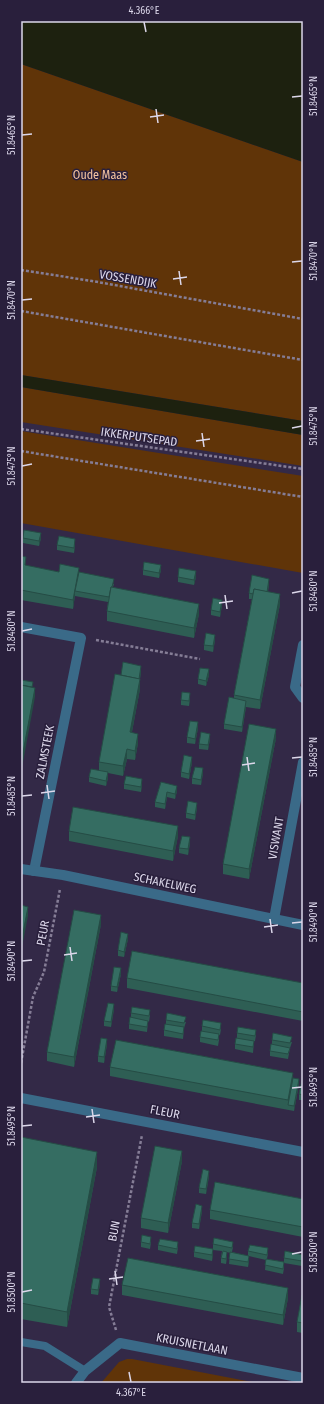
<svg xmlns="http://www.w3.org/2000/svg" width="324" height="1404" font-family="'Fira Sans Condensed',sans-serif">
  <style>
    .green { fill: #603408 }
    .water { fill: #1d210f }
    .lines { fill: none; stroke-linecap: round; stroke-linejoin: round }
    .path { stroke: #857d96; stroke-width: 2.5; stroke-dasharray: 3 2; stroke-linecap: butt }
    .service { stroke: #3a6a88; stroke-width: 8 }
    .minor { stroke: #3a6a88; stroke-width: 10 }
    .wall { fill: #2e5e54 }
    .shaded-wall { fill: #254c45 }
    .building { fill: #356d62; stroke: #254c45 }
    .ticks { fill: none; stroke: #dcd7ea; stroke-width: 1.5 }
    .labels { text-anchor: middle; stroke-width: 3; stroke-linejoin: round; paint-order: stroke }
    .park-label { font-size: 12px; fill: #f5c49f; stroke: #291f3c }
    .street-label { font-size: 12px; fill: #dcd7ea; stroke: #291f3c }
    .neatline { fill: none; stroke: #dcd7ea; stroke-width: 1.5 }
    .ticks-label { font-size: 10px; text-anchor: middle; fill: #dcd7ea }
  </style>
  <rect width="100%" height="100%" fill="#332947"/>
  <g class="green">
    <path d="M21,64L303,162V421L21,375Z"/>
    <path d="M21,387L303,435V466L21,422Z"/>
    <path d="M21,431L303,476V573L21,523Z"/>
    <path d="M127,1359H132L257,1383H101L119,1362Z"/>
  </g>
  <g class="water">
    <path d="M21,21H303V162L21,64Z"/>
    <path d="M21,375L303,421V435L21,387Z"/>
  </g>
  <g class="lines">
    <g class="path">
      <path d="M21,270L92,281L303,319"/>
      <path d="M21,311L303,360"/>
      <path d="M21,429L303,469"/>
      <path d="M21,451L303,497"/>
      <path d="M96,640L200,659"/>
      <path d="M21,1063L33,997L44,972L60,889"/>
      <path d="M116,1330L109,1307L142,1135"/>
    </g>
    <path class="service" d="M21,1342L45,1346L85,1371"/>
    <g class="minor">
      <path d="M21,627L81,638L34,871"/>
      <path d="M303,645L295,687L303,698"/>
      <path d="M21,869L63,875L303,925"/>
      <path d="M274,919L303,762"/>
      <path d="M21,1098L303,1152"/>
      <path d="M76,1383L85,1371L120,1343L303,1378"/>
    </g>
  </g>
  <g class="wall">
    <path d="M23,538H41L39,546L23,543Z"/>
    <path d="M57,545H75L74,553L57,550Z"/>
    <path d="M21,556L26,566L59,572H79L114,584L113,587L199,614L194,638L107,621V611L108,602L75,596V595L73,609L21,600Z"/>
    <path d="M143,570H161L159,578L143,575Z"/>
    <path d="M178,577H196L194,585L178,582Z"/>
    <path d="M269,584L268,592L280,604L260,709L246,707L242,732L224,729V724L234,698V695L252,599H249V593Z"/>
    <path d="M222,605L220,617L211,615V610Z"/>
    <path d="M215,640L213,652L204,650V645Z"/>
    <path d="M141,671L140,679V689L132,732L138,743L135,760L127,759L123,776L108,773V778L106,786L89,782V777L99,771V762L121,675Z"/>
    <path d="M209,675L206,686L198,684V679Z"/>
    <path d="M190,698L189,706L181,705V700Z"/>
    <path d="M198,728L195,744L187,743V737Z"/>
    <path d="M276,738L249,879L223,874V864Z"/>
    <path d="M210,739L208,750L199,749V744Z"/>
    <path d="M192,762L189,779L181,777V772Z"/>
    <path d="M203,773L201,785L192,784V778Z"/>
    <path d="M161,782L177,791L175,799L167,797L165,809L155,807V802Z"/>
    <path d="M124,784H142L141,792L124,789Z"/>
    <path d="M197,808L195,820L186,818V813Z"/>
    <path d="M69,831L178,836L173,861L69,841Z"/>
    <path d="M190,843L188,855L179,853V848Z"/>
    <path d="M101,924L74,1067L47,1061V1052Z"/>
    <path d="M128,939L124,957L118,956V950Z"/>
    <path d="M121,974L117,992L111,991V986Z"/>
    <path d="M127,978L303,983V1021L127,988Z"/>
    <path d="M114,1009L111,1027L104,1026V1021Z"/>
    <path d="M131,1013L150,1015L149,1022L148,1021L147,1032L129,1029V1024L131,1018Z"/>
    <path d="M166,1020L186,1022L184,1028L183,1039L164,1036V1030L166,1024Z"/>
    <path d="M202,1026L221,1029L220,1035H219V1040L218,1046L200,1042V1037L202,1031Z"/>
    <path d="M237,1033L256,1035L255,1041H254L253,1053L235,1049V1044L237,1038Z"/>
    <path d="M272,1040L292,1042L290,1048L288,1059L270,1056V1051L272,1044Z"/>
    <path d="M107,1044L104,1063L98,1062V1056Z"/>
    <path d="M110,1067L293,1078L299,1084L294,1111L110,1076Z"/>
    <path d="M303,1076V1100H299V1094Z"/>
    <path d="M21,1137L97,1167L67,1327L21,1319Z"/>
    <path d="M182,1161L168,1233L141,1228V1218Z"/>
    <path d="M209,1176L206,1194L199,1193V1188Z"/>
    <path d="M303,1199V1237L210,1219V1210Z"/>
    <path d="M202,1211L199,1229L192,1228V1223Z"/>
    <path d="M141,1242H151L150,1249L141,1247Z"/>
    <path d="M213,1244L233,1247L232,1252L248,1256V1251L268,1253L267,1259L284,1262V1258L303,1255V1262L302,1266L284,1263V1268L283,1274L265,1270L266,1260L249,1256V1261L248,1267L229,1264L230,1253L227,1252V1257L226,1264L221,1263V1258L222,1251L213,1250V1254L212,1261L194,1257V1252L213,1249Z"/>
    <path d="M158,1245L178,1247L177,1254L158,1250Z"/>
    <path d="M100,1284L98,1295L91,1294V1289Z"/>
    <path d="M122,1285L288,1298L283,1325L122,1295Z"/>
    <path d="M303,1296V1333L297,1332V1322Z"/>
  </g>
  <g class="shaded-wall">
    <path d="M41,533V538L39,546V541Z"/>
    <path d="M75,539V545L74,553V548Z"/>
    <path d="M161,565V570L159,578V573Z"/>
    <path d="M79,568V577L75,591V595L73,609V600Z"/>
    <path d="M196,571V577L194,585V580Z"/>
    <path d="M269,579V584L266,601V596Z"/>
    <path d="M280,594V604L260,709V700Z"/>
    <path d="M222,600V605L220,617V612Z"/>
    <path d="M199,604V614L194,638V628Z"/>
    <path d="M215,635V640L213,652V646Z"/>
    <path d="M141,666V671L140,679V689L130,742V732Z"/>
    <path d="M209,669V675L206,686V681Z"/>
    <path d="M35,688V697L21,773V763Z"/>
    <path d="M190,693V698L189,706V701Z"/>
    <path d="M246,701V706L242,732V727Z"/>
    <path d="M198,722V728L195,744V739Z"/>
    <path d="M276,729V738L249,879V869Z"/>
    <path d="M138,734V743L135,760V751Z"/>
    <path d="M210,734V739L208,750V745Z"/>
    <path d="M127,749V759L123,776V766Z"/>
    <path d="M192,757V762L189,779V774Z"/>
    <path d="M203,768V773L201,785V780Z"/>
    <path d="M108,772V778L106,786V781Z"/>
    <path d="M142,779V784L141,792V787Z"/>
    <path d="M177,786V791L175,799V794Z"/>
    <path d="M167,792V797L165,809V804Z"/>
    <path d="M197,803V808L195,820V815Z"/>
    <path d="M178,826V836L173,861V851Z"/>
    <path d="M190,837V843L188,855V849Z"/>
    <path d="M28,907V916L21,952V943Z"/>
    <path d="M101,915V924L74,1067V1057Z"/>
    <path d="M128,934V939L124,957V952Z"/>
    <path d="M121,968V974L117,992V987Z"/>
    <path d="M114,1004V1009L111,1027V1022Z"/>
    <path d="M107,1039V1044L104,1063V1057Z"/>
    <path d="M293,1073V1083L288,1105V1110V1100Z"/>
    <path d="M299,1079V1084L294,1111V1106Z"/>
    <path d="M182,1151V1161L168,1233V1223Z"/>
    <path d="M97,1152V1167L67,1327V1312Z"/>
    <path d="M209,1171V1176L206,1194V1189Z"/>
    <path d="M202,1206V1211L199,1229V1224Z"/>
    <path d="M213,1249V1254L212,1261V1255Z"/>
    <path d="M227,1252V1257L226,1264V1259Z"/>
    <path d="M249,1256V1261L248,1267V1262Z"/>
    <path d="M100,1279V1284L98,1295V1290Z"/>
    <path d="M288,1288V1298L283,1325V1315Z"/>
  </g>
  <g class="building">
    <path d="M24,530L41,533L39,541L23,538Z"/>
    <path d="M59,536L75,539L74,548L57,545Z"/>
    <path d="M21,556L26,557L25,565L59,572L60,564L79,568L73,600L21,590Z"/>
    <path d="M144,562L161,565L159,573L143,570Z"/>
    <path d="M179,568L196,571L194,580L178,577Z"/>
    <path d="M79,572L114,579L112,587H111L109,597L75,591Z"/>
    <path d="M252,575L269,579L267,592L254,589L253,594L249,593Z"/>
    <path d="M111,587L199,604L194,628L107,611Z"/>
    <path d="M254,589L280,594L260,700L234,695Z"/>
    <path d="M213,598L222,600L220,612L211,610Z"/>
    <path d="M206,633L215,635L213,646L204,645Z"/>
    <path d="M123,662L141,666L139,679L121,675Z"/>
    <path d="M200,668L209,669L206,681L198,679Z"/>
    <path d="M115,674L140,679L130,732L138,734L135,751L127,749L123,766L99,762Z"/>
    <path d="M21,680L33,682L32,687L21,685Z"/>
    <path d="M21,685L35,688L21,763Z"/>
    <path d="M182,692L190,693L189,701L181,700Z"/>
    <path d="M229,697L246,701L242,727L224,724Z"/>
    <path d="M190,721L198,722L195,739L187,737Z"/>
    <path d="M249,724L276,729L249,869L223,864Z"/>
    <path d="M201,732L210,734L208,745L199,744Z"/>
    <path d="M184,755L192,757L189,774L181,772Z"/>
    <path d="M195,767L203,768L201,780L192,778Z"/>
    <path d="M91,769L108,772L106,781L89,777Z"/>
    <path d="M126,776L142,779L141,787L124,784Z"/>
    <path d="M161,782L177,786L175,794L167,792L165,804L155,802Z"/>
    <path d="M188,801L197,803L195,815L186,813Z"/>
    <path d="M73,807L178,826L173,851L69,831Z"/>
    <path d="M182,836L190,837L188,849L179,848Z"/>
    <path d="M21,905L28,907L21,943Z"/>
    <path d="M74,910L101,915L74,1057L47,1052Z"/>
    <path d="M121,932L128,934L124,952L118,950Z"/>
    <path d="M132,951L303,983V1012L127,978Z"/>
    <path d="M114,967L121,968L117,987L111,986Z"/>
    <path d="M108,1003L114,1004L111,1022L104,1021Z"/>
    <path d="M132,1007L150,1010L149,1016L131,1013Z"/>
    <path d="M167,1013L186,1017L184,1023L166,1020Z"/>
    <path d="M130,1017L148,1021L147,1027L129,1024Z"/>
    <path d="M203,1020L221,1023L220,1030L202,1026Z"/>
    <path d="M165,1024L184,1027L183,1034L164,1030Z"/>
    <path d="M238,1027L256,1030L255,1036L237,1033Z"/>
    <path d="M201,1031L219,1034L218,1040L200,1037Z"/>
    <path d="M273,1033L292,1037L290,1043L272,1040Z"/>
    <path d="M101,1038L107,1039L104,1057L98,1056Z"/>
    <path d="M236,1038L254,1041L253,1047L235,1044Z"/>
    <path d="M116,1040L293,1073L288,1100L110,1067Z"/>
    <path d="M271,1044L290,1048L288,1054L270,1051Z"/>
    <path d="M303,1076V1095L299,1094Z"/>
    <path d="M293,1078L299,1079L294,1106L288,1105Z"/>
    <path d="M21,1137L97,1152L67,1312L21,1303Z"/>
    <path d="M155,1146L182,1151L168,1223L141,1218Z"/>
    <path d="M203,1169L209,1171L206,1189L199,1188Z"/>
    <path d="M215,1182L303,1199V1227L210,1210Z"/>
    <path d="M196,1204L202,1206L199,1224L192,1223Z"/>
    <path d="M142,1235L151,1237L150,1244L141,1242Z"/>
    <path d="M214,1238L233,1242L232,1248L213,1244Z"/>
    <path d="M160,1239L178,1242L177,1249L158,1245Z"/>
    <path d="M250,1245L268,1248L267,1255L248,1251Z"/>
    <path d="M195,1246L213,1249L212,1255L194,1252Z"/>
    <path d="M223,1251L227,1252L226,1259L221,1258Z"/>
    <path d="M285,1251L303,1255L302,1261L284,1258Z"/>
    <path d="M230,1252L249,1256L248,1262L229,1259Z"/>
    <path d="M128,1258L288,1288L283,1315L122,1285Z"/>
    <path d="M266,1259L284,1262L283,1269L265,1265Z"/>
    <path d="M93,1278L100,1279L98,1290L91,1289Z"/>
    <path d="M302,1295L303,1296V1323L297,1322Z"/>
  </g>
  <path class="ticks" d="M144,22L146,32M292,97L302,96M156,109L158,123M150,117L164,115M22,135L32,134M292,262L302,261M179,271L181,285M173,279L187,277M22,300L32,299M292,428L302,426M202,433L204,447M196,441L210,439M22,466L32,464M292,593L302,591M225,595L227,609M219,603L233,601M22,631L32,629M247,757L249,771M292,758L302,757M242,765L255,763M47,785L49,799M41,793L55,791M22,796L32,795M270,919L272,933M292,923L302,922M264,927L278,925M70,947L72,961M64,955L77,953M22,961L32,960M292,1088L302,1087M92,1109L94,1123M86,1117L100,1115M22,1126L32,1125M292,1254L302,1252M115,1271L117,1285M109,1279L123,1277M22,1292L32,1290M129,1372L131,1382"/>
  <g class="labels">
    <g class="park-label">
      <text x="100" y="179">Oude Maas</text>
    </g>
    <g class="street-label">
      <text transform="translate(128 279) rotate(10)" y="4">VOSSENDIJK</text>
      <text transform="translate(139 437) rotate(8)" y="4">IKKERPUTSEPAD</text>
      <text transform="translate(45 752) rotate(-79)" y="4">ZALMSTEEK</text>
      <text transform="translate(276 838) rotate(-80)" y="4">VISWANT</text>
      <text transform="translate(165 883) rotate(12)" y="4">SCHAKELWEG</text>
      <text transform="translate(43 933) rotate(-79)" y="4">PEUR</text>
      <text transform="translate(165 1112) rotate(11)" y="4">FLEUR</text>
      <text transform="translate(114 1231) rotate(-79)" y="4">BUN</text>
      <text transform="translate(192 1344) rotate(11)" y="4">KRUISNETLAAN</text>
    </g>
  </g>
  <rect width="324" height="1404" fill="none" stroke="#291f3c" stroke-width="44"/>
  <rect x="22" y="22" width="280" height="1360" class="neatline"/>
  <g class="ticks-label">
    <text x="144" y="14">4.366°E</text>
    <text transform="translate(313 96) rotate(-90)" y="4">51.8465°N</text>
    <text transform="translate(11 135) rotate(-90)" y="4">51.8465°N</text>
    <text transform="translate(313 261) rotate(-90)" y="4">51.8470°N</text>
    <text transform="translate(11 300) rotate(-90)" y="4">51.8470°N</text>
    <text transform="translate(313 426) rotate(-90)" y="4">51.8475°N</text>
    <text transform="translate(11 466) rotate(-90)" y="4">51.8475°N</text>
    <text transform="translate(313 591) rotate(-90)" y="4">51.8480°N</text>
    <text transform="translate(11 631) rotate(-90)" y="4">51.8480°N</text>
    <text transform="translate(313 757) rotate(-90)" y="4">51.8485°N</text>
    <text transform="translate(11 796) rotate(-90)" y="4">51.8485°N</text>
    <text transform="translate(313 922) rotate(-90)" y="4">51.8490°N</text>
    <text transform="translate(11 961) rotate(-90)" y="4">51.8490°N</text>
    <text transform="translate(313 1087) rotate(-90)" y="4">51.8495°N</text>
    <text transform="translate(11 1126) rotate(-90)" y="4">51.8495°N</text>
    <text transform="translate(313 1252) rotate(-90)" y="4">51.8500°N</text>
    <text transform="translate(11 1292) rotate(-90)" y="4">51.8500°N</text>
    <text x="131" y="1396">4.367°E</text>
  </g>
</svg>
